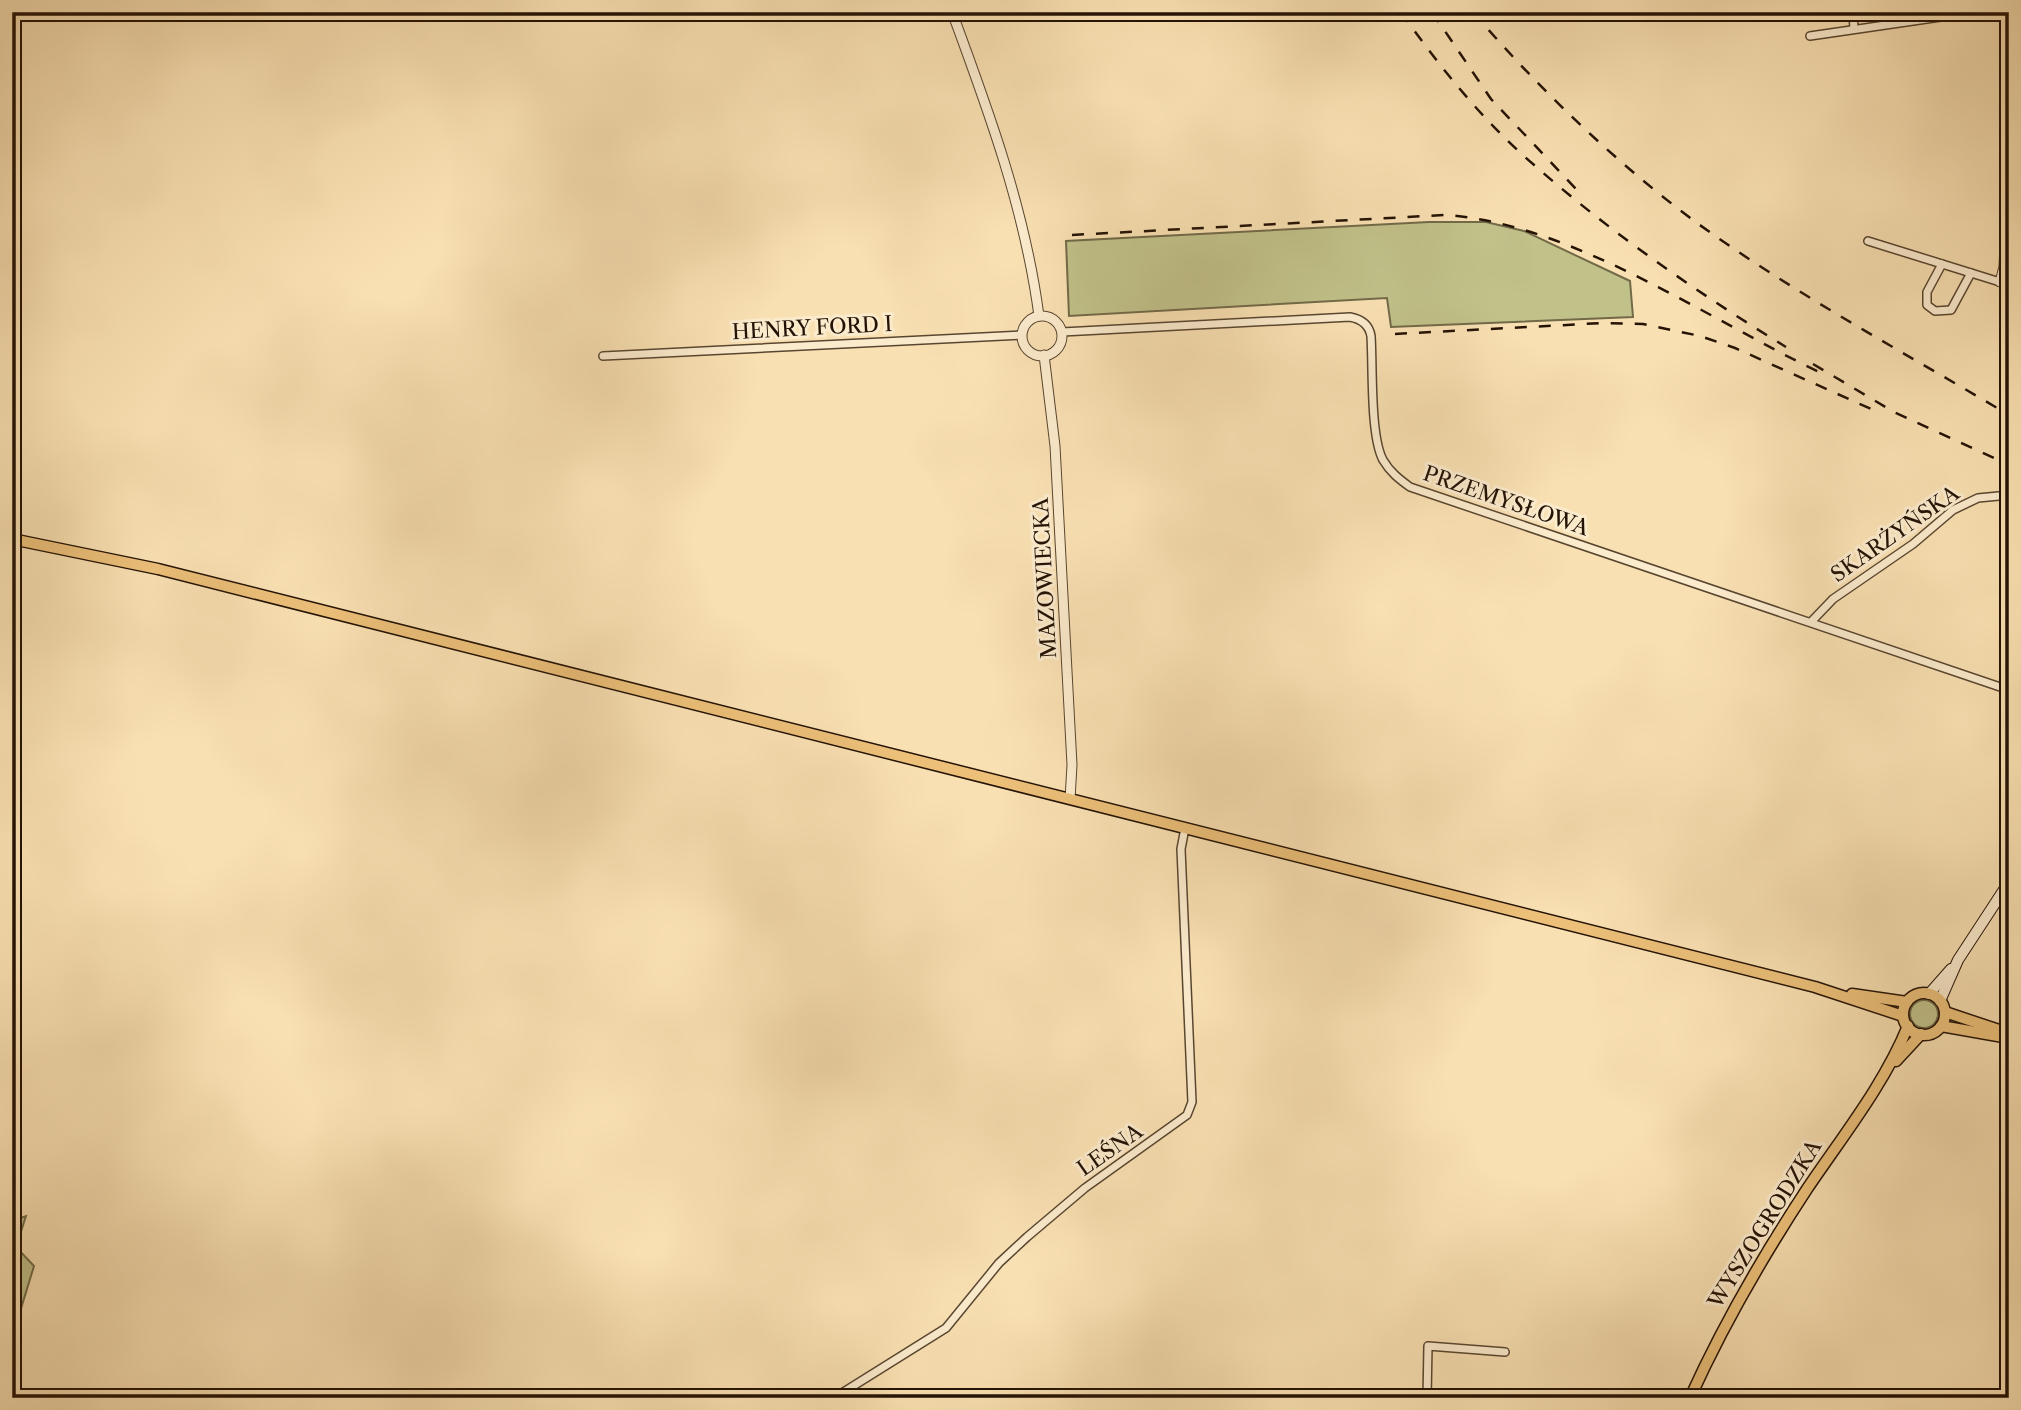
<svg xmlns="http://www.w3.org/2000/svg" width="2021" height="1410" font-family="'Libre Caslon Text',serif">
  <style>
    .green { fill: #c1c18a; stroke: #726a48; stroke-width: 2 }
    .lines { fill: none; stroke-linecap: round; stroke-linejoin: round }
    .minor-casing { stroke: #594630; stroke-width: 10 }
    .tertiary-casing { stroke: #594630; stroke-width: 11 }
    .secondary-casing { stroke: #241205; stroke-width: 12 }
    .primary-casing { stroke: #241205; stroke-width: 13 }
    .minor { stroke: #fbebcd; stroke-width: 7 }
    .tertiary { stroke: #fbebcd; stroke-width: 9 }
    .secondary { stroke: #fbebcd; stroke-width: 10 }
    .primary { stroke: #ecc079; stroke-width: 10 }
    .rail { stroke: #241205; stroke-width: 2.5; stroke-dasharray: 12 12; stroke-linecap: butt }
    .labels { text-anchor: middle; stroke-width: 6; stroke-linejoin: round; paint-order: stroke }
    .street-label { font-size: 21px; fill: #241205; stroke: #fbebcd }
  </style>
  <rect width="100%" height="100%" fill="#f9e0b2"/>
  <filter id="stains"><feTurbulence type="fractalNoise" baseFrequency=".00286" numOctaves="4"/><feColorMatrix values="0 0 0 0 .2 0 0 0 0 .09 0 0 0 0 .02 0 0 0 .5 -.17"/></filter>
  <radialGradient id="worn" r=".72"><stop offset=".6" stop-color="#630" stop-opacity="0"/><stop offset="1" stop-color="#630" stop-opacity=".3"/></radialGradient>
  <g class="green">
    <path d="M1429,222H1486L1524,231L1630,281L1633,317L1391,327L1387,298L1069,316L1066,241Z"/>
    <circle cx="1924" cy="1014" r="14"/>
    <path d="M26,1216L16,1247L34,1266L12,1338V1221Z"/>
  </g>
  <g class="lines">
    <g class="minor-casing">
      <g id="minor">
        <path d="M1853,12L1854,29"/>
        <path d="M1810,36L1975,12"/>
        <path d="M1868,241L2000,282"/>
        <path d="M1942,264L1927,292V305L1935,311L1951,310L1971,273"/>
        <path d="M1062,332L1350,317C1361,319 1369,324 1371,336C1373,366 1370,436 1383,460C1390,472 1399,479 1410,487L2009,690"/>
        <path d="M603,356L1022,335"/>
        <path d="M1811,622L1833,599L1913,544L1953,510L1978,498L2009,495"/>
        <path d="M834,1398L946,1328L999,1263L1027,1237L1085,1188L1187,1115L1192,1102L1181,849L1185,828"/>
        <path d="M1427,1398L1428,1346L1505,1352"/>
      </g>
    </g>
    <g class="tertiary-casing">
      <g id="tertiary">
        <path d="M952,12C989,112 1025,210 1039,316"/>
        <path d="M2009,151L2004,267L2000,282L2009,284"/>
        <circle cx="1042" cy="336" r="20"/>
        <path d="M1044,355L1055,446L1072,765L1070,799"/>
      </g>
    </g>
    <g class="secondary-casing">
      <g id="secondary">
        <path d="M1929,994L1951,969"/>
        <path d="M1940,1001L1958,960L2009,882"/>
      </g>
    </g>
    <g class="primary-casing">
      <g id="primary">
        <path d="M12,539L158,569L1815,987L1903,1016"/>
        <circle cx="1924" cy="1014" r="21"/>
        <path d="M1852,994L1907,1002"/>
        <path d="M1945,1012L2005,1032"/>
        <path d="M1941,1026L2009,1038"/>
        <path d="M1896,1061L1921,1034"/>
        <path d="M1690,1398C1723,1325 1763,1256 1807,1189C1842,1137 1884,1085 1908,1026"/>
      </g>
    </g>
    <use href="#minor" class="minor"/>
    <use href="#tertiary" class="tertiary"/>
    <use href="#secondary" class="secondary"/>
    <use href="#primary" class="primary"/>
    <g class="rail">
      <path d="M1401,12C1439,66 1483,121 1533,164C1611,233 1698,293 1786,347"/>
      <path d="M1432,12L1491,99L1578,191"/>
      <path d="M1473,12C1540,90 1615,162 1697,223C1795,294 1905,353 2009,415"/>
      <path d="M1072,235L1445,215C1571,223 1706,318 1819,372"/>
      <path d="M1395,334L1603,323L1643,324L1700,336L1735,348L1880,413"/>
      <path d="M1813,364L1894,412L2009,465"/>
    </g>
  </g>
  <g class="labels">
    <g class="street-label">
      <text transform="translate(812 328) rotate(-3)" y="7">HENRY FORD I</text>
      <text transform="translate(1506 501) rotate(19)" y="7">PRZEMYSŁOWA</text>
      <text transform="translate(1895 534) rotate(-35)" y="7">SKARŻYŃSKA</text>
      <text transform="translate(1045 578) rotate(-93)" y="7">MAZOWIECKA</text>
      <text transform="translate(1110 1150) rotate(-35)" y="7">LEŚNA</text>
      <text transform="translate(1765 1224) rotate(-58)" y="7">WYSZOGRODZKA</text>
    </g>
  </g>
  <rect width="2021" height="1410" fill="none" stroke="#f9e0b2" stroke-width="42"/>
  <rect x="14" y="14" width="1993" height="1382" fill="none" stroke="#241205" stroke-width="3.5"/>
  <rect x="21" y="21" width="1979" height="1368" fill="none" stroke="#241205" stroke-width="2"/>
  <rect width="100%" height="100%" filter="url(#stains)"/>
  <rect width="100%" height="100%" fill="url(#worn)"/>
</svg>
